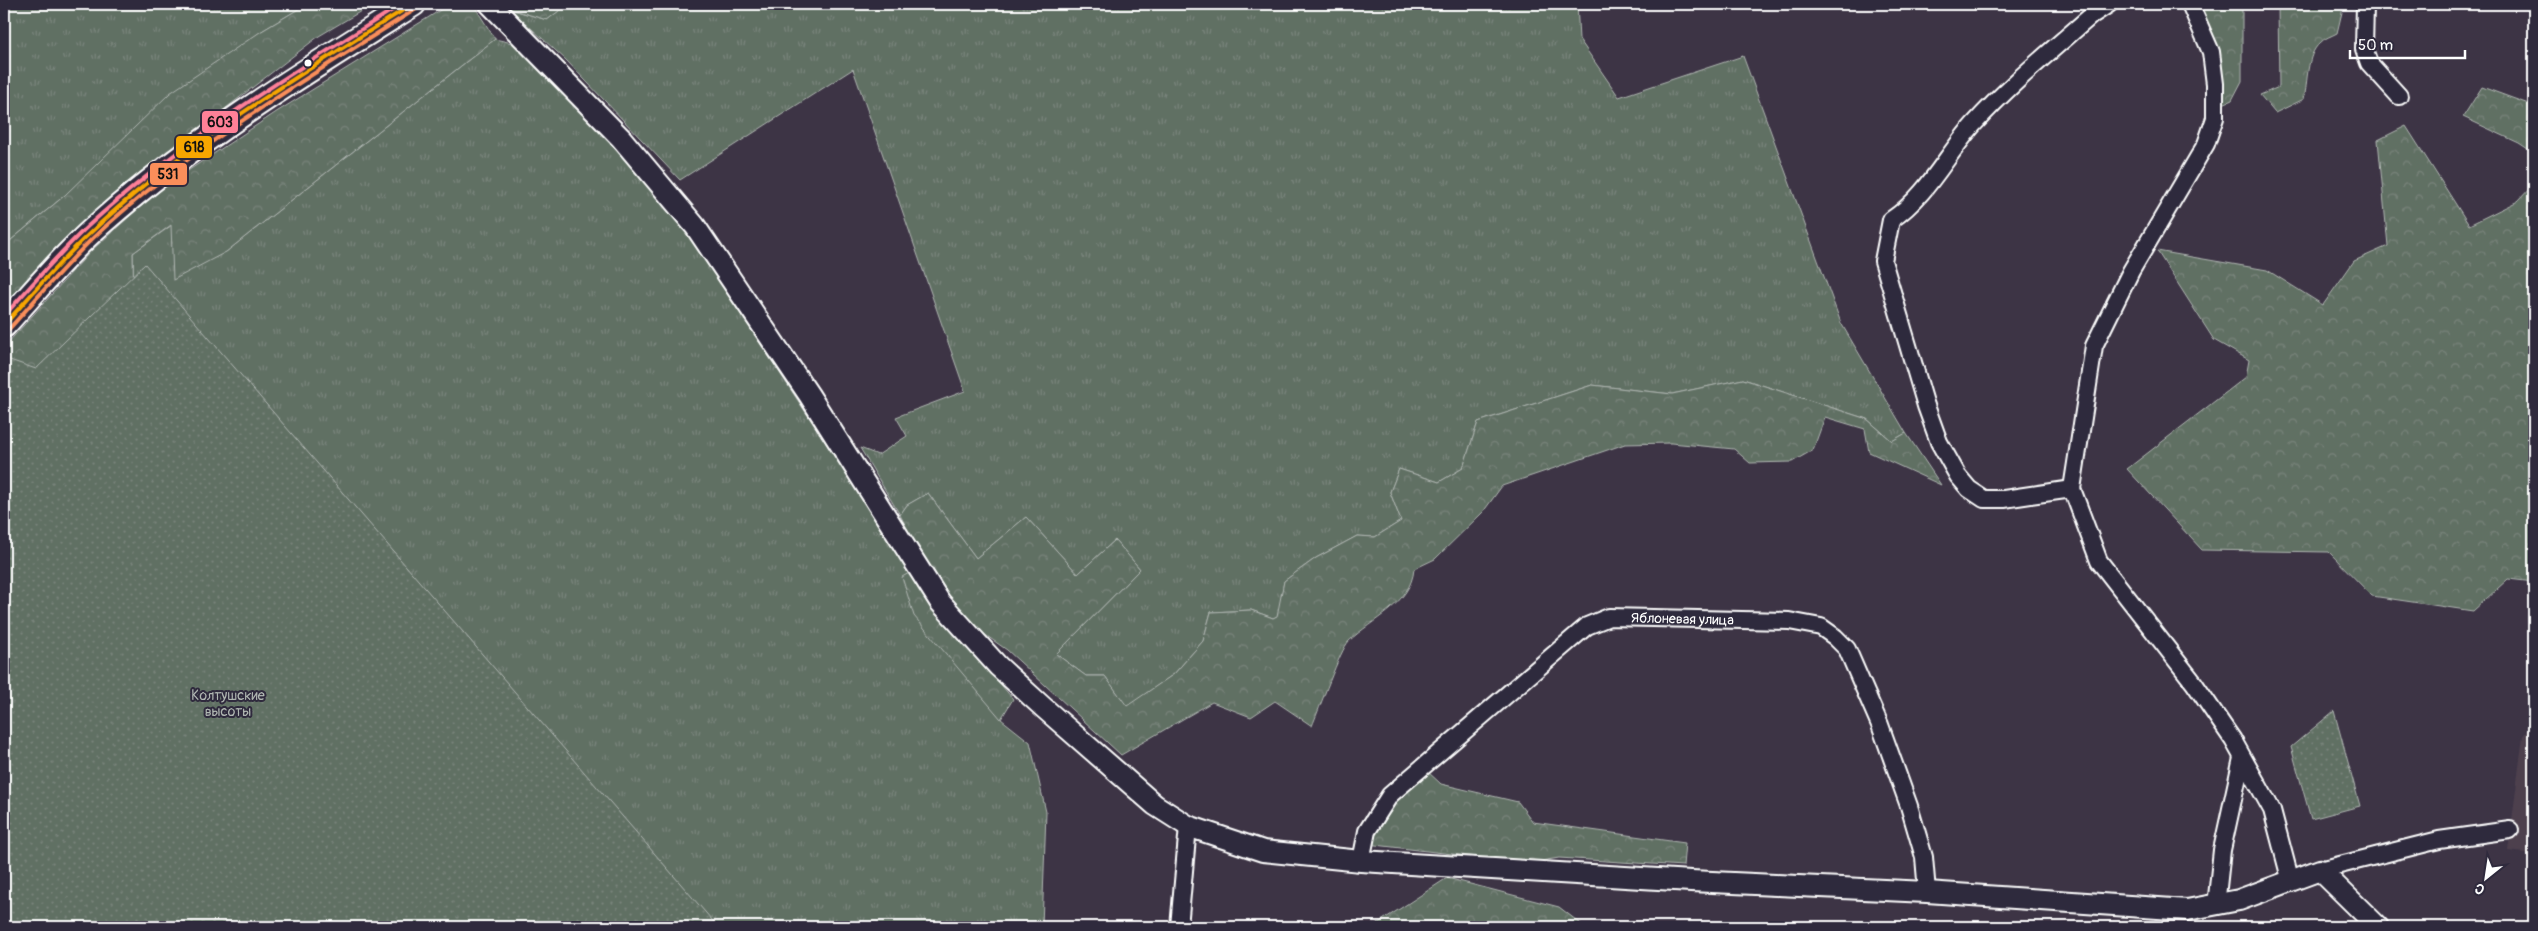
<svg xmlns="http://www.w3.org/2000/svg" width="2538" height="931" font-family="Pangolin,sans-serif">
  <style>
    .built { fill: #4d404e }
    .grass { fill: url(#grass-tufts); stroke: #b0b7b2 }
    .forest { fill: url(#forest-crowns); stroke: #b0b7b2 }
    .park { fill: url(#park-dots); stroke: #b0b7b2 }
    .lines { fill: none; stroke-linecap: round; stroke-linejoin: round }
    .minor-casing { stroke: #fff; stroke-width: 20 }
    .tertiary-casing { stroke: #fff; stroke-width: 24 }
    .secondary-casing { stroke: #fff; stroke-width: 28 }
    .minor { stroke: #2f2a3d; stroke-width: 16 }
    .tertiary { stroke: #2f2a3d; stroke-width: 20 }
    .secondary { stroke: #2f2a3d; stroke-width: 24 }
    .bus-1-casing { stroke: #2f2a3d; stroke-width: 8 }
    .bus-2-casing { stroke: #2f2a3d; stroke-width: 8 }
    .bus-3-casing { stroke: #2f2a3d; stroke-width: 8 }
    .bus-1 { stroke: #f7a600; stroke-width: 4 }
    .bus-2 { stroke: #fa8e5a; stroke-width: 4 }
    .bus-3 { stroke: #ff8098; stroke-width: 4 }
    .bus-dot { fill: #fff; stroke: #2f2a3d; stroke-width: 2 }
    .labels { text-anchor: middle; stroke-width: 4; stroke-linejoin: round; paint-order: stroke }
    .street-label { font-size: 14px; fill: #fff; stroke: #2f2a3d }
    .park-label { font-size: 14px; fill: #b0b7b2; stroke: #2f2a3d }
    .line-badge { stroke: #2f2a3d; stroke-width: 2 }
    .pale-badge-label { font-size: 14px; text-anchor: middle; font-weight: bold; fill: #111 }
  </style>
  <defs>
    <pattern id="grass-tufts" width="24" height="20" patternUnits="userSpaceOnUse" patternTransform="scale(1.25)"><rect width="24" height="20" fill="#616f64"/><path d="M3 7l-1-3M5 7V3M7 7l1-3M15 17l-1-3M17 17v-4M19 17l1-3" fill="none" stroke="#79857b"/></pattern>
    <pattern id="forest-crowns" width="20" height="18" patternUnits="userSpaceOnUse" patternTransform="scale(1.25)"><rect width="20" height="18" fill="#616f64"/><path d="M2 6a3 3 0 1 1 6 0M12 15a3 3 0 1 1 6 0" fill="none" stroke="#79857b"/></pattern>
    <pattern id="park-dots" width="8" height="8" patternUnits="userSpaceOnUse" patternTransform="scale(1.25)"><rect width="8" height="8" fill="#616f64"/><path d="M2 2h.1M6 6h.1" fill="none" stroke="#79857b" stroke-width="1.8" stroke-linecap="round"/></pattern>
  </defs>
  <rect width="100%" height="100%" fill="#3d3445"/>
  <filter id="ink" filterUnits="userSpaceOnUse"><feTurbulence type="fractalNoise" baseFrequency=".02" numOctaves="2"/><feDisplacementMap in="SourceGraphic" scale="10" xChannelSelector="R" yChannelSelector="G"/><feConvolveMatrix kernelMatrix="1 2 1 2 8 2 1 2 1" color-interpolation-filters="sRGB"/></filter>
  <g filter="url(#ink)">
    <path class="built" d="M2534,721V854L2508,851L2523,736Z"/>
    <g class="grass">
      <path d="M4,4H307L260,32L4,246Z"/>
      <path d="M568,4H1577L1579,39L1619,97L1743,56L1841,323L1906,433L1892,441L1867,419L1743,379L1672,394L1592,385L1478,422L1463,468L1439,482L1399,469L1390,492L1401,521L1375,537L1357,536L1316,558L1284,581L1278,616L1273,618L1251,610L1211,612L1203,641L1174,674L1127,707L1105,676H1086L1056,654L1140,569L1115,540L1078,574L1026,517L976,558L928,493L907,505L900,515L860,448L878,455L907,436L896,417L965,391L853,69L680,180L566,60L510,9L547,20Z"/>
      <path d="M495,39L525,46L671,208L911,572L1001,719L1030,742L1046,812L1042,927H4L134,309L133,253L172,225L226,252Z"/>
    </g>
    <g class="forest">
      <path d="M307,4H373L319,36L102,204L4,307V246L64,196L170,93L260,32Z"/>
      <path d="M450,4H473L495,39L226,252L173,280L171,225L133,253L134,309L4,461V347L91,251L159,190L278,111Z"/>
      <path d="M505,4H568L547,20L510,9Z"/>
      <path d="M2196,4H2242V81L2232,100L2223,104Z"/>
      <path d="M2278,4H2344L2337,33C2332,36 2324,38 2320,43C2306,55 2308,82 2304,99L2275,113L2260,95L2279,87Z"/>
      <path d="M2482,87L2534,106V153L2519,143L2463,117Z"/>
      <path d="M2406,126L2469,225L2518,201L2534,184V582L2508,579L2473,611L2372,596L2329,552L2202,550L2127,469L2246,377L2249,360L2214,340L2157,251L2267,270L2323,305L2354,261L2388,246L2378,140Z"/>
      <path d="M1743,379L1867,419L1892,441L1906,433L1941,485L1869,452L1865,429L1825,417L1813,450L1792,462L1750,463L1734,449L1671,443L1625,444L1502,486L1483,512L1435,559L1414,569C1411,604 1372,619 1349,641C1340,650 1319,710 1312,726L1275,701L1251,717L1212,702L1121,755L1007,650L948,609L940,580L914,578L950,624L1013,699L1001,719L914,616L902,577L911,572L932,575L900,515L907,505L928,493L976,558L1026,517L1078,574L1115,540L1140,569L1056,654L1086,676H1105L1127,706L1174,674L1203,641L1211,612L1251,610L1273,618L1277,616L1284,581L1316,558L1357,536L1375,537L1401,521L1390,492L1399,469L1439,482L1463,468L1478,422L1592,385L1672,394Z"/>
      <path d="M1427,771L1441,784L1518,802L1533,822L1685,843L1683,866L1559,858L1529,863L1367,844L1395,799Z"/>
      <path d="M1447,878L1559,907L1585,927H1372Z"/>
    </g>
    <g class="park">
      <path d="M145,264L718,927H4V358L36,369Z"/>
      <path d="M2334,711L2360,806L2311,819L2291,747Z"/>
    </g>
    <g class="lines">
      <g class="minor-casing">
        <g id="minor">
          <path d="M2190,4L2211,52L2215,84V118L2206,144L2131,271L2094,346L2072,489L2099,561L2194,683L2233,740L2272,810L2291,882"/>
          <path d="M2365,4L2364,49L2369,63L2399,96"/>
          <path d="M2072,489L2004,499H1984L1969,489L1958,476L1939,442L1926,406L1883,261L1891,220C1927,196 1945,157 1973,125C2009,85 2051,51 2092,15L2109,4"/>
          <path id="s1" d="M1361,861L1367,831L1390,795L1587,626L1609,617L1789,621L1821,627L1835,637L1847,649L1880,725L1909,806L1924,857L1927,892"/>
          <path d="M2320,870L2439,840L2510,830"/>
          <path d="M2216,906L2222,850L2242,758"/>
          <path d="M1179,927L1188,826"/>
        </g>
      </g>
      <g class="tertiary-casing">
        <path id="tertiary" d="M490,4L621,138L695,226L809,395L940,602L998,666L1044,708L1155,805L1188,826L1263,851L1361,861L1691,881L1927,892L2187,910L2239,900L2320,870L2378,927"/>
      </g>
      <g class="secondary-casing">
        <path id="secondary" d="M4,325C36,290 67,252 103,221C198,137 306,71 413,4"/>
      </g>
      <use href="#minor" class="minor"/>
      <use href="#tertiary" class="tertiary"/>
      <use href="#secondary" class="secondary"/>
      <g class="bus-1-casing">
        <path id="bus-1" d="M4,325C32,294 59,262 89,234C185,143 301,74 413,4"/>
      </g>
      <g class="bus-2-casing">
        <path id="bus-2" d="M9,329C37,298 64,266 94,237C190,148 305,79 416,9"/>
      </g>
      <g class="bus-3-casing">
        <path id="bus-3" d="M4,316C31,286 57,255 87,227C182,140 293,72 402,4"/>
      </g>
      <use href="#bus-1" class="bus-1"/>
      <use href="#bus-2" class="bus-2"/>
      <use href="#bus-3" class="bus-3"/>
    </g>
  </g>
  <circle class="bus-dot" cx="308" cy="63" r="4.5"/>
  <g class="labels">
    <g class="street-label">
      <text dy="5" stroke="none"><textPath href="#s1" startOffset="430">Яблоневая улица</textPath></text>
    </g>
    <g class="park-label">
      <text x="228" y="700">Колтушские<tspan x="228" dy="16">высоты</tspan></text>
    </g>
  </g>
  <g class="line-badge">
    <rect x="201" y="110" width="38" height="24" rx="5" fill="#ff8098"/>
    <rect x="175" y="135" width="38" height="24" rx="5" fill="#f7a600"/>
    <rect x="149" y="162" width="39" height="24" rx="5" fill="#fa8e5a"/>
  </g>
  <g class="pale-badge-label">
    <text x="220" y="127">603</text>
    <text x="194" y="152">618</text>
    <text x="168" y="179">531</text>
  </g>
  <rect width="2538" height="931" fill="none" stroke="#2f2a3d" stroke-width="20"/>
  <rect x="10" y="10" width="2518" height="911" fill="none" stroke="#fff" stroke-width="2" filter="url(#ink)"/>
  <g transform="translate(2486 878) rotate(210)" stroke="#2f2a3d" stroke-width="4" paint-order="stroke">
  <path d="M0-4L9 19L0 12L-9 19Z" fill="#ffffff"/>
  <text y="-8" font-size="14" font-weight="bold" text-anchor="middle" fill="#ffffff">С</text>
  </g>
  <path d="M2350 50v8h115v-8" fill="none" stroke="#ffffff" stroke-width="2.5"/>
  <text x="2358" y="50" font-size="15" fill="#ffffff" stroke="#2f2a3d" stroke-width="4" paint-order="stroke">50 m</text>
</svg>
